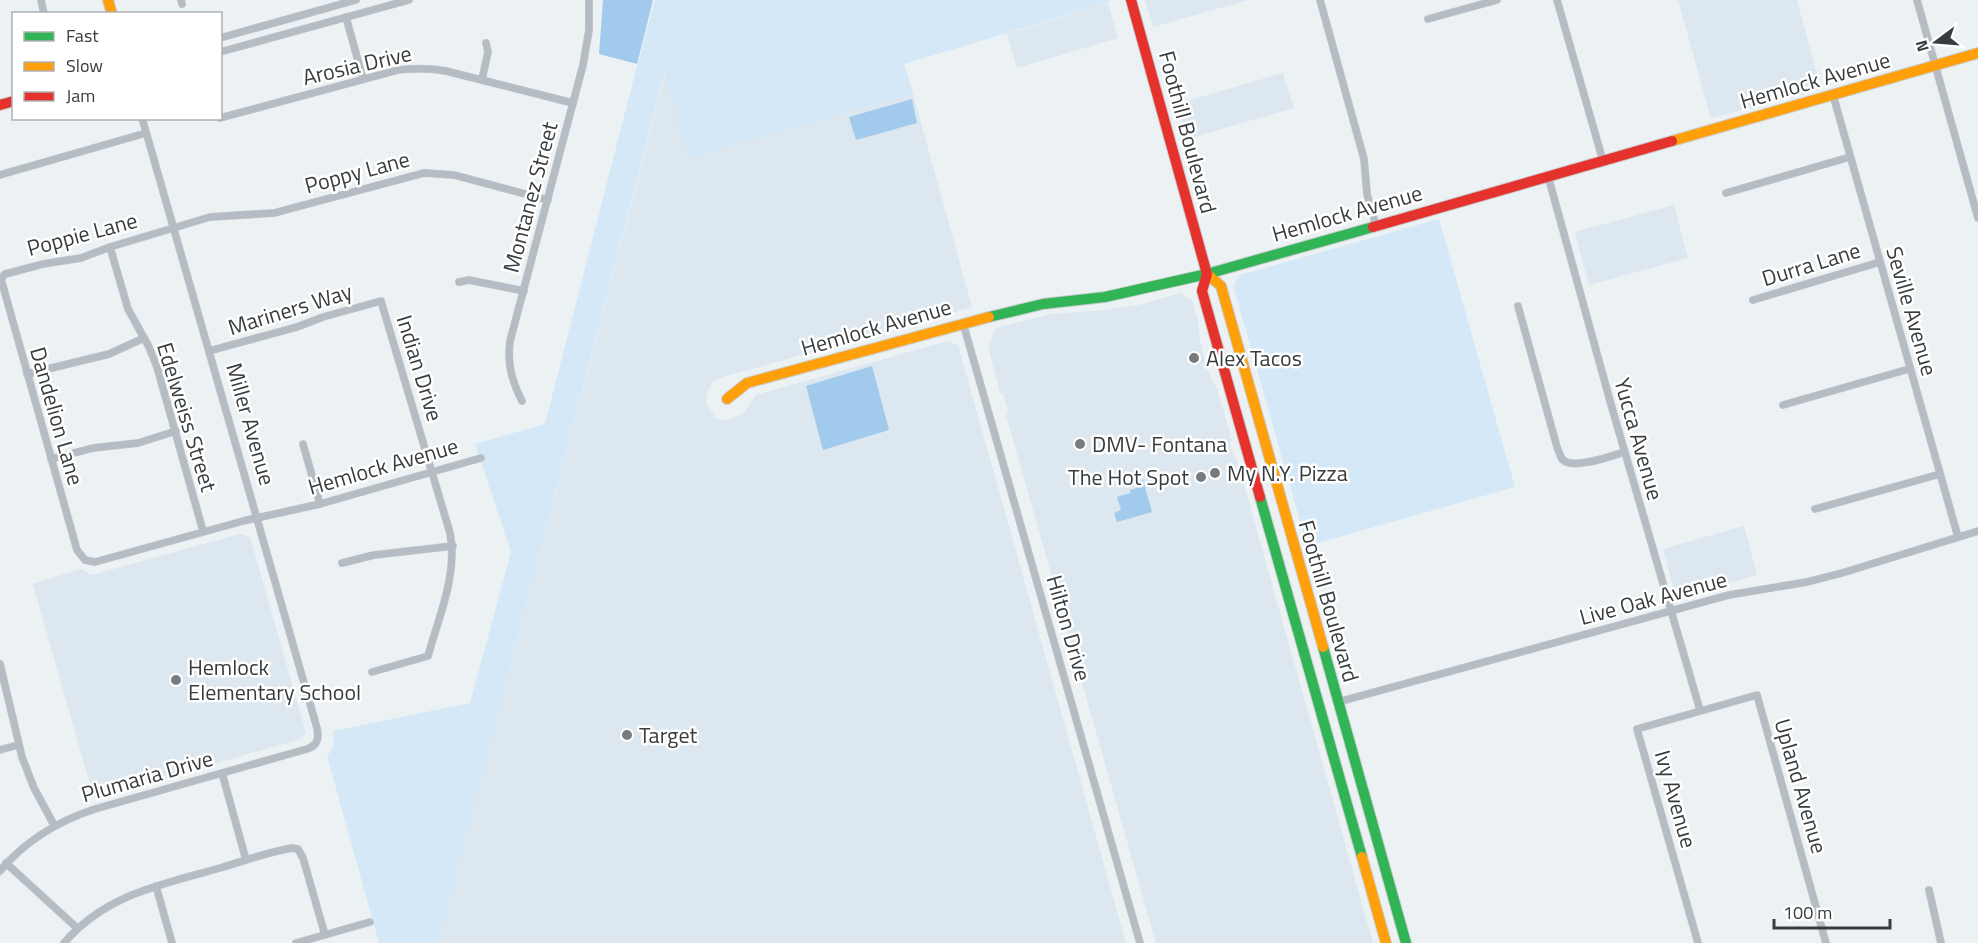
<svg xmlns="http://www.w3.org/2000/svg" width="1978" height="943" font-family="'Titillium Web',sans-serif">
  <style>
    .built { fill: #dce7ef }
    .green { fill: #d5e8f7 }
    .water { fill: #a1caed }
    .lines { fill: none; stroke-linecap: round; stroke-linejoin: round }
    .street-casing { stroke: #c9cdcf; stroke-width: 8 }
    .fast-casing { stroke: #c9cdcf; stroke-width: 12 }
    .slow-casing { stroke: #c9cdcf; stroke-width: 12 }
    .jam-casing { stroke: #c9cdcf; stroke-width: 12 }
    .street { stroke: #b5bcc3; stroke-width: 7 }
    .fast { stroke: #30b455; stroke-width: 10 }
    .slow { stroke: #ff9f0a; stroke-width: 10 }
    .jam { stroke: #e5322d; stroke-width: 10 }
    .poi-dot { fill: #777b7e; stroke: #fff; stroke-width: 2 }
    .labels { text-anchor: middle; stroke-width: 5; stroke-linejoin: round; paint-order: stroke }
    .street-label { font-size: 22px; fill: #383c3e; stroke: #fff }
    .poi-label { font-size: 22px; fill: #383c3e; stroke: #fff; text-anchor: start }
  </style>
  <rect width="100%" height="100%" fill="#ecf1f4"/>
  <g class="built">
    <path d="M1145,0H1248L1153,27Z"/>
    <path d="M1678,0H1797L1821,90L1711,118Z"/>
    <path d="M1108,3L1118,38L1017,68L1007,34Z"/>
    <path d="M666,70L689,158L913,94L972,307L723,377L713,382L707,391L706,404L717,419L727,420L744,413L756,395L948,341L958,345L1126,943H439Z"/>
    <path d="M1283,73L1294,108L1187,139L1177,104Z"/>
    <path d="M1674,205L1688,258L1589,285L1575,232Z"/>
    <path d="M1180,293L1192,301L1198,320L1199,336L1206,364L1211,380L1217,388L1232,440L1230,445L1234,457L1237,460L1373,943H1156L1006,415L1008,411L1003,394L1000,393L988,347L996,328L1051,314L1106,310L1139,305Z"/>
    <path d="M1744,526L1757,575L1676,597L1663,549Z"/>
    <path d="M240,534L250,537L306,733L301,739L94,798L33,584L81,569L92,575Z"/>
  </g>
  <g class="green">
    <path d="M655,0H1109L1110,2L904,64L913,94L689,158L665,71L439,943H379L327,756C335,749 334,741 333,731L470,703L511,552L475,444L545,424L637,66Z"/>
    <path d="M1439,219L1515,487L1307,546L1233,285L1240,275Z"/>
  </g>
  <g class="water">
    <path d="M603,0H653L637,64L599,54Z"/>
    <path d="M912,99L917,123L856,140L849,117Z"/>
    <path d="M872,366L889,430L823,450L806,386Z"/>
    <path d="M1143,480L1152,512L1117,522L1114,513L1121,510L1117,497L1130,493V490L1137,488L1135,482Z"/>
  </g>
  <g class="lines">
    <g class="street-casing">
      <g id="street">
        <path d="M41,0L44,14"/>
        <path d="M181,0L182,4"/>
        <path d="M1320,0L1364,159L1367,194L1376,226"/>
        <path d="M1557,0L1603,161"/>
        <path d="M1917,0L1978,218"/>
        <path d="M346,17L363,79"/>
        <path d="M1428,19L1497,0"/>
        <path d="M220,38L356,0"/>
        <path d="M220,52L409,0"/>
        <path d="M482,79L488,52L486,43"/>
        <path d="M1833,95L1958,537"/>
        <path d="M220,118L398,70C415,68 429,68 446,71L573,103"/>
        <path d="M0,175L146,133"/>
        <path d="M1548,176L1612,408L1700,710"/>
        <path d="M1726,193L1850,157"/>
        <path d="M110,247L128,309L149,347L157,367L203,531"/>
        <path d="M459,282L469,280L524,291"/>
        <path d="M1753,300L1880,262"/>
        <path d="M1518,306L1557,447C1559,451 1560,457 1563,460C1574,470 1611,456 1624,452"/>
        <path d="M963,323L1140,943"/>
        <path d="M209,351L297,327L323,317L381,301L450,533C458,574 439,616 428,656L372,672"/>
        <path d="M27,374L109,354L144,338"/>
        <path d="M522,401C512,381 507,365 510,341L583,65L589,30V0"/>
        <path d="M1783,405L1909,369"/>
        <path d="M303,444L320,504"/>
        <path d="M481,458L320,504L243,521L95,562L85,560L77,550L1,279L5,274L13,272L43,264L81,258L110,247L210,217L274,213L424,173L454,175L548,200"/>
        <path d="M51,459L93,448L138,443L176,431"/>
        <path d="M1815,509L1940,474"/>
        <path d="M342,563L374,555L453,546"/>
        <path d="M0,664L22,757L34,788L54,825"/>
        <path d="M1338,702L1729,595L1807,582L1842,573L1978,531"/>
        <path d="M0,750L18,745"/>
        <path d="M222,773L246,860"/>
        <path d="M6,863L77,928"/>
        <path d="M0,871C26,840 58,821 95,809L307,749C318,745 319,739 317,728L142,118"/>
        <path d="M156,886L172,943"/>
        <path d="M1929,890L1941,943"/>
        <path d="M64,943C106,894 161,885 220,868C244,861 268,852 292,848L298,849L303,858L325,935"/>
        <path d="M296,943L370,922"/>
        <path d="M1698,943L1637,729L1757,695L1826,943"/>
      </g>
    </g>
    <g class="fast-casing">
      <g id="fast">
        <path d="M989,317L1043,304L1105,297L1207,274L1373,227"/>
        <path d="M1260,497L1362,857"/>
        <path d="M1323,647L1406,943"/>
      </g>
    </g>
    <g class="slow-casing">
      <g id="slow">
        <path d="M108,0L112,14"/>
        <path d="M1672,141L1978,53"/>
        <path d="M1207,274L1221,286L1323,647"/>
        <path d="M727,399L747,383L989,317"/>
        <path d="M1362,857L1386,943"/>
      </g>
    </g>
    <g class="jam-casing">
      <g id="jam">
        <path d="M1131,0L1207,274L1202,291L1260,497"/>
        <path d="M0,105L14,101"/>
        <path d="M1373,227L1672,141"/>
      </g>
    </g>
    <use href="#street" class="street"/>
    <use href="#fast" class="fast"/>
    <use href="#slow" class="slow"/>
    <use href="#jam" class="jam"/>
  </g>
  <g class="poi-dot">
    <circle cx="1194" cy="358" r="6"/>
    <circle cx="1080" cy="444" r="6"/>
    <circle cx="1215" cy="473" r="6"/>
    <circle cx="1201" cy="477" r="6"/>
    <circle cx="176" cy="680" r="6"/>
    <circle cx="627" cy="735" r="6"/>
  </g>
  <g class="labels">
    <g class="street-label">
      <text transform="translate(357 65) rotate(-13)" y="8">Arosia Drive</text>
      <text transform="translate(1815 80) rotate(-16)" y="8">Hemlock Avenue</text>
      <text transform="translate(1188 132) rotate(75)" y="8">Foothill Boulevard</text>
      <text transform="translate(357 172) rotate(-15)" y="8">Poppy Lane</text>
      <text transform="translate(530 197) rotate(-75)" y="8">Montanez Street</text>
      <text transform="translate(1347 213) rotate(-16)" y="8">Hemlock Avenue</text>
      <text transform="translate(82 234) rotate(-15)" y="8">Poppie Lane</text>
      <text transform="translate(1811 264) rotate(-17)" y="8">Durra Lane</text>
      <text transform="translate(290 309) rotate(-17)" y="8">Mariners Way</text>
      <text transform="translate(1912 311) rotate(74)" y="8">Seville Avenue</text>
      <text transform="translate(876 327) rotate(-16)" y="8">Hemlock Avenue</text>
      <text transform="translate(420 368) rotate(73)" y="8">Indian Drive</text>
      <text transform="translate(57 416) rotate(74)" y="8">Dandelion Lane</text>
      <text transform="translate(187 417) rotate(73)" y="8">Edelweiss Street</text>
      <text transform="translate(251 424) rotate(74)" y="8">Miller Avenue</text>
      <text transform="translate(1639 439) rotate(74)" y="8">Yucca Avenue</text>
      <text transform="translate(383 466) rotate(-16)" y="8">Hemlock Avenue</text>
      <text transform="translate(1653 598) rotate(-15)" y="8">Live Oak Avenue</text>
      <text transform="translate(1329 601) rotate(74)" y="8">Foothill Boulevard</text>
      <text transform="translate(1069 628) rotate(74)" y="8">Hilton Drive</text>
      <text transform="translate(147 776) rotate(-16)" y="8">Plumaria Drive</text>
      <text transform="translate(1801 786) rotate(74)" y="8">Upland Avenue</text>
      <text transform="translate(1676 799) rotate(74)" y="8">Ivy Avenue</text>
    </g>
    <g class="poi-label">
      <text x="1206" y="366">Alex Tacos</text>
      <text x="1092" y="452">DMV- Fontana</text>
      <text x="1227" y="481">My N.Y. Pizza</text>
      <text x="1189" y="485" text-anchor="end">The Hot Spot</text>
      <text x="188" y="675">Hemlock<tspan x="188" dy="25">Elementary School</tspan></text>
      <text x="639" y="743">Target</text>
    </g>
  </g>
  <rect x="12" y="12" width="210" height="108" fill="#ffffff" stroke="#afb1b2" stroke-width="1.5"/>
  <rect x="24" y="32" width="30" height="9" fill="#30b455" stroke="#afb1b2" stroke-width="1.5"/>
  <text x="66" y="42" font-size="18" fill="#383c3e">Fast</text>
  <rect x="24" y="62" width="30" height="9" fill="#ff9f0a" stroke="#afb1b2" stroke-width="1.5"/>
  <text x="66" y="72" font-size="18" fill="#383c3e">Slow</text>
  <rect x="24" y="92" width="30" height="9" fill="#e5322d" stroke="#afb1b2" stroke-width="1.5"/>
  <text x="66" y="102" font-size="18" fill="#383c3e">Jam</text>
  <g transform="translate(1936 42) rotate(254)" stroke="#ffffff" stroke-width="4.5" paint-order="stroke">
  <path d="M0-4.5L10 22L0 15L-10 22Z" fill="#383c3e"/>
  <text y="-9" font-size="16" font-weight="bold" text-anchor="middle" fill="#383c3e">N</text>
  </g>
  <path d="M1774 919v9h116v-9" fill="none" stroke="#383c3e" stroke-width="3"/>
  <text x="1783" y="919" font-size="18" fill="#383c3e" stroke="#ffffff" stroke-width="4.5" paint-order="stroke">100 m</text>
</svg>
